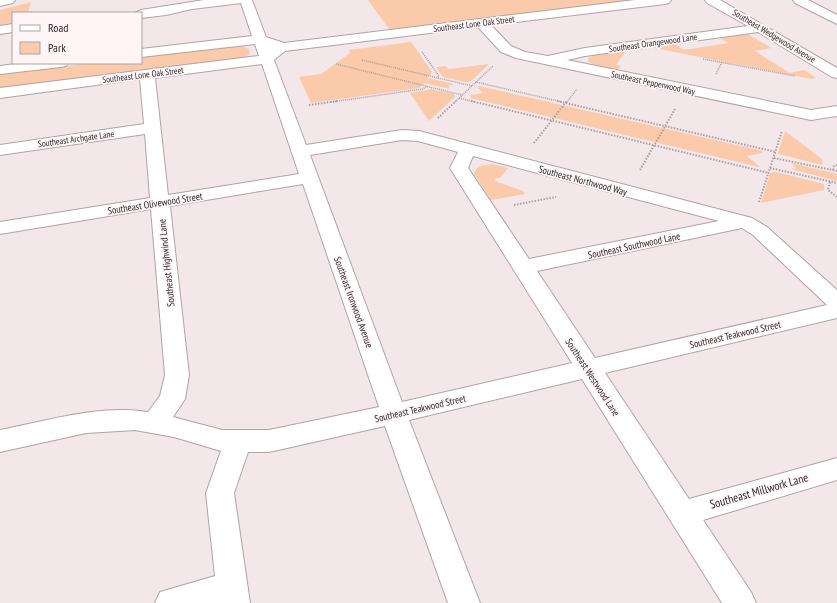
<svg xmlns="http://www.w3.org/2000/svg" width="837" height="603" font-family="'PT Sans Narrow',sans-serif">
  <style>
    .green { fill: #facaab }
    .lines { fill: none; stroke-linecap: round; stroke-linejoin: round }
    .minor-casing { stroke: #afa3a6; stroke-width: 2 }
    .path-far1 { stroke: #aaa0a3; stroke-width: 1.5; stroke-dasharray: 1 1; stroke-linecap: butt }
    .path { stroke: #aaa0a3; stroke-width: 2; stroke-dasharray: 1.5 1.5; stroke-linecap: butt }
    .minor { fill: #fff; fill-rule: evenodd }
    .labels { text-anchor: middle; stroke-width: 3.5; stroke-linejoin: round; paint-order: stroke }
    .far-street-label { font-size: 9px; fill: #2e292b; stroke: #fff5f7 }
    .street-label { font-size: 10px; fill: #2e292b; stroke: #fff5f7 }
    .near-street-label { font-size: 12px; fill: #2e292b; stroke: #fff5f7 }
  </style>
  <rect width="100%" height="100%" fill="#f3e7ea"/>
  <g class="green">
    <path d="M368,0H643L391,32Z"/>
    <path d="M31,2L28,13H13V25L0,26V10Z"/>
    <path d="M746,33L771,48L755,51L790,73L804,70L816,78L811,79L654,48L652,47L674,43L684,50L728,43L719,37Z"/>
    <path d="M411,42L432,72L428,78L454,84L448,86L450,89L424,83L419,88L311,103L299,77L321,74L350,53L349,50Z"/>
    <path d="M231,46L244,47L249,49L250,53L247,56L240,58L0,89V74L93,63H141V57Z"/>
    <path d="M626,51L616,65L621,66L618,70C608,68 595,68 587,60C595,51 615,52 626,51Z"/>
    <path d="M489,64L470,82H466L443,77L436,67L446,66L449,69Z"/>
    <path d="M479,86L763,151L762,153L747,156L759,166V167L470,98L471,95L483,93L477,87Z"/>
    <path d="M432,89L454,94L455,97L429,121L410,93Z"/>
    <path d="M785,131L822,159V165L779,154L778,153Z"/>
    <path d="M791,163L837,174V181L791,169L796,168Z"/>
    <path d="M492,164L508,168L500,178H496L495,181L523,191L525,194L491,200L474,174C476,165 485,165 492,164Z"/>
    <path d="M776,172L824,184V190L761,203L770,173Z"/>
  </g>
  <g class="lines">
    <g class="minor-casing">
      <g id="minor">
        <path d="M0,0H15L13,3L0,6Z"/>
        <path d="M204,0H252L266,37L284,43L635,0H671L669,3L665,4L491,25L511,46L525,52L548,56L585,48L748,26L707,3L705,0H720L837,68V78L832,77L758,32L585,56L567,60L811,110L837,106V116L811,120L516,58L501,52L478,27L285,51L274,60L306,145L402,130L419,131L752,218L767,227L837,290V318L605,373L689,499L837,458V480L703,520L751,592L756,603H722L582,379L409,420L480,603H448L385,426L269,452H248L234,493L250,603H155L160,592L215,576L206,493L221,451L174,437L135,430L86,433L0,452V430C46,421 101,404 148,412L160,396L165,375L151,209L0,234V222L150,198L145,134L0,155V145L144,124L140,79L0,98V88L259,56L255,44L141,57V49L252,36L241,3L192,9L166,15L141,18V13H135L141,10ZM262,64L299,174L168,195L155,78ZM402,140L418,141L458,152L450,168L572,363L402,402L310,155ZM473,156L719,221L529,259L468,168ZM303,184L379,407L269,430H222L173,417L185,399L189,375L170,206ZM742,228L753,235L827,305L595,358L537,271Z"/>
        <path d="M793,0H808L837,15V24L795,3Z"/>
        <path d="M13,24V32L0,34V26Z"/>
        <path d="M23,63H68L66,66L61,67L0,74V66Z"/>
      </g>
    </g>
    <g class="path-far1">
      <path d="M422,52L439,76L437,78"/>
      <path d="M703,59L795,76"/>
      <path d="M362,60L472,86"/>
      <path d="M336,64L462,95"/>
      <path d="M716,74L722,62"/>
      <path d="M476,82L493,66"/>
      <path d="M459,98L475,102"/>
      <path d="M331,102L423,89L427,86"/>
      <path d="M455,102L476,82L562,102"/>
      <path d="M567,102L577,89"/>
    </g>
    <g class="path">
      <path d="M471,101L769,173"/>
      <path d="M557,101L776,152"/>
      <path d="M309,105L338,101"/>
      <path d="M438,118L456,101"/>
      <path d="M534,143L567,101"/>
      <path d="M774,158L837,171"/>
      <path d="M770,168L837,183"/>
      <path d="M640,170L675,109"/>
      <path d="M833,170L834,166L837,165"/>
      <path d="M830,182L828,190L837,197"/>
      <path d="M759,202L782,131"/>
      <path d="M514,205L556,197"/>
    </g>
    <use href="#minor" class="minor"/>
  </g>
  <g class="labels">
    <g class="far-street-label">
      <text transform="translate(474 24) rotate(-7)" y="3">Southeast Lone Oak Street</text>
      <text transform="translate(774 36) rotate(31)" y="3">Southeast Wedgewood Avenue</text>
      <text transform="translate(653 43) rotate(-8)" y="3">Southeast Orangewood Lane</text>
      <text transform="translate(143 75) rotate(-7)" y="3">Southeast Lone Oak Street</text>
      <text transform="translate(653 83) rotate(12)" y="3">Southeast Pepperwood Way</text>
      <text transform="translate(76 139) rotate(-8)" y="3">Southeast Archgate Lane</text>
    </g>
    <g class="street-label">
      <text transform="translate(583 180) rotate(15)" y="4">Southeast Northwood Way</text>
      <text transform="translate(155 203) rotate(-9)" y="4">Southeast Olivewood Street</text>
      <text transform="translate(634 245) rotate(-12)" y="4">Southeast Southwood Lane</text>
      <text transform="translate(166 263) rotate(-96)" y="4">Southeast Highwind Lane</text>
      <text transform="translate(354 302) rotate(70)" y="4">Southeast Ironwood Avenue</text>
      <text transform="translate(735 334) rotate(-13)" y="4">Southeast Teakwood Street</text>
      <text transform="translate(593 377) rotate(57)" y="4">Southeast Westwood Lane</text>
      <text transform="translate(420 408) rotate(-13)" y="4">Southeast Teakwood Street</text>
    </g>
    <g class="near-street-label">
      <text transform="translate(759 491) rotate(-16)" y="4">Southeast Millwork Lane</text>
    </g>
  </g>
  <rect x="12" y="12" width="130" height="52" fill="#fff5f7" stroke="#aba3a5"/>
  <rect x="20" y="25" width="20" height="6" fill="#ffffff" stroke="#aba3a5"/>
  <text x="48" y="32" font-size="12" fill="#2e292b">Road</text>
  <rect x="20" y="42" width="20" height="12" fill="#facaab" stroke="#aba3a5"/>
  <text x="48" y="52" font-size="12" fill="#2e292b">Park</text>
</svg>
